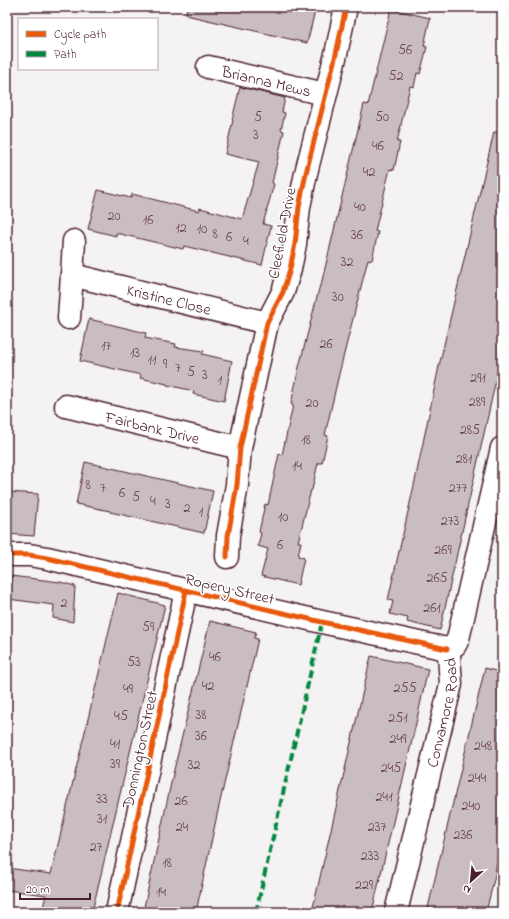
<svg xmlns="http://www.w3.org/2000/svg" width="509" height="919" font-family="'Indie Flower',sans-serif">
  <style>
    .building { fill: #cabdc1; stroke: #4a1f2b }
    .lines { fill: none; stroke-linecap: round; stroke-linejoin: round }
    .minor-casing { stroke: #4a1f2b; stroke-width: 25 }
    .minor { stroke: #fff; stroke-width: 22 }
    .quiet { stroke: #00873e; stroke-width: 4; stroke-dasharray: 8 4; stroke-linecap: butt }
    .cycleway-casing { stroke: #fff; stroke-width: 8 }
    .cycleway { stroke: #e8590c; stroke-width: 5 }
    .labels { text-anchor: middle; stroke-width: 3.5; stroke-linejoin: round; paint-order: stroke }
    .number-label { font-size: 14px; fill: #6a4650 }
    .street-label { font-size: 16px; fill: #4a1f2b; stroke: #fff }
  </style>
  <rect width="100%" height="100%" fill="#f4f2f2"/>
  <filter id="ink" filterUnits="userSpaceOnUse"><feTurbulence type="fractalNoise" baseFrequency=".025" numOctaves="2"/><feDisplacementMap in="SourceGraphic" scale="8" xChannelSelector="R" yChannelSelector="G"/><feConvolveMatrix kernelMatrix="1 2 1 2 8 2 1 2 1" color-interpolation-filters="sRGB"/></filter>
  <g filter="url(#ink)">
    <g class="building">
      <path d="M187,7H316L307,43L186,15Z"/>
      <path d="M391,9L430,18L424,46L427,47L420,74L417,73L414,87L410,86L397,142H400L394,170L390,169L375,231L378,232L372,260L368,259L339,374L325,435L328,436L322,463H318L312,490H311L298,542H301L298,556L304,558L298,585L261,576L268,549L258,546L261,533L259,532L265,504L268,505L279,454L282,455L293,405L291,404L299,367L320,285H321L364,104L368,105Z"/>
      <path d="M240,87L285,98L282,112L285,113L281,130L284,131L272,183L274,184L263,224L271,226L262,265L184,246L183,249L116,233V236L88,229L98,190L131,198L132,194L199,211L200,208L242,219L259,162L225,154L233,120H232Z"/>
      <path d="M494,132L502,133V353L440,630L407,622L408,618L390,614L393,601L388,600L415,481L439,366Z"/>
      <path d="M89,319L146,333L145,338L176,344L175,347L204,351L202,354L232,361L224,401L193,394L194,391L167,385V384L140,378L141,375L80,361Z"/>
      <path d="M85,462L213,491L204,533L110,512V511L76,504Z"/>
      <path d="M7,492L38,494L34,536L7,534Z"/>
      <path d="M11,576L60,582L75,586L73,622L53,618L54,605L8,599Z"/>
      <path d="M118,593L165,605L92,912H42L46,895L7,890V868L51,874Z"/>
      <path d="M210,621L256,632L254,638L258,639L219,806L196,912H143L173,774Z"/>
      <path d="M371,656L428,669L417,719L372,912H312Z"/>
      <path d="M485,668L502,673V843L495,871H496L486,912H427Z"/>
    </g>
    <g class="lines">
      <g class="minor-casing">
        <g id="minor">
          <path id="s1" d="M208,67L325,94"/>
          <path id="s2" d="M74,241L72,275L267,323"/>
          <path d="M69,318L72,275"/>
          <path id="s3" d="M66,406L240,448"/>
          <path d="M7,555H29L47,558L322,622L447,649"/>
          <path d="M227,557L228,536L237,485L240,448L267,323L283,292L290,269L295,244L299,207L306,173L336,54L346,7"/>
          <path d="M447,649L455,645L458,639L502,448"/>
          <path d="M117,912L186,591"/>
          <path id="s4" d="M396,912L451,684L449,655L447,649"/>
        </g>
      </g>
      <use href="#minor" class="minor"/>
      <path class="quiet" d="M256,912L322,622"/>
      <g class="cycleway-casing">
        <g id="cycleway">
          <path d="M7,555H29L47,558L322,622L447,649"/>
          <path d="M227,557L228,536L237,485L240,448L267,323L283,292L290,269L295,244L299,207L306,173L336,54L346,7"/>
          <path d="M117,912L186,591"/>
        </g>
      </g>
      <use href="#cycleway" class="cycleway"/>
    </g>
  </g>
  <g class="labels">
    <g class="number-label">
      <text x="405" y="54">56</text>
      <text x="396" y="80">52</text>
      <text x="258" y="121">5</text>
      <text x="382" y="121">50</text>
      <text x="256" y="139">3</text>
      <text x="378" y="150">46</text>
      <text x="369" y="176">42</text>
      <text x="360" y="211">40</text>
      <text x="114" y="220">20</text>
      <text x="148" y="224">16</text>
      <text x="181" y="232">12</text>
      <text x="202" y="233">10</text>
      <text x="215" y="238">8</text>
      <text x="357" y="239">36</text>
      <text x="229" y="241">6</text>
      <text x="246" y="245">4</text>
      <text x="347" y="266">32</text>
      <text x="338" y="301">30</text>
      <text x="326" y="348">26</text>
      <text x="106" y="350">17</text>
      <text x="135" y="357">13</text>
      <text x="152" y="364">11</text>
      <text x="165" y="368">9</text>
      <text x="178" y="372">7</text>
      <text x="191" y="376">5</text>
      <text x="205" y="379">3</text>
      <text x="478" y="382">291</text>
      <text x="220" y="384">1</text>
      <text x="477" y="406">289</text>
      <text x="312" y="407">20</text>
      <text x="470" y="434">285</text>
      <text x="306" y="444">18</text>
      <text x="464" y="463">281</text>
      <text x="297" y="470">14</text>
      <text x="88" y="489">8</text>
      <text x="103" y="492">7</text>
      <text x="458" y="492">277</text>
      <text x="122" y="497">6</text>
      <text x="136" y="501">5</text>
      <text x="153" y="505">4</text>
      <text x="168" y="508">3</text>
      <text x="187" y="512">2</text>
      <text x="201" y="516">1</text>
      <text x="283" y="521">10</text>
      <text x="450" y="525">273</text>
      <text x="280" y="549">6</text>
      <text x="443" y="554">269</text>
      <text x="437" y="582">265</text>
      <text x="64" y="607">2</text>
      <text x="432" y="612">261</text>
      <text x="148" y="631">59</text>
      <text x="215" y="661">46</text>
      <text x="134" y="666">53</text>
      <text x="208" y="690">42</text>
      <text x="405" y="692">255</text>
      <text x="128" y="693">49</text>
      <text x="201" y="719">38</text>
      <text x="121" y="720">45</text>
      <text x="398" y="722">251</text>
      <text x="201" y="740">36</text>
      <text x="398" y="743">249</text>
      <text x="115" y="748">41</text>
      <text x="483" y="750">248</text>
      <text x="115" y="768">39</text>
      <text x="194" y="769">32</text>
      <text x="391" y="772">245</text>
      <text x="477" y="782">244</text>
      <text x="384" y="801">241</text>
      <text x="102" y="803">33</text>
      <text x="181" y="805">26</text>
      <text x="471" y="810">240</text>
      <text x="102" y="823">31</text>
      <text x="182" y="831">24</text>
      <text x="377" y="831">237</text>
      <text x="463" y="839">236</text>
      <text x="96" y="851">27</text>
      <text x="370" y="860">233</text>
      <text x="167" y="867">18</text>
      <text x="364" y="889">229</text>
      <text x="161" y="896">14</text>
    </g>
    <g class="street-label">
      <text dy="6" stroke="none"><textPath href="#s1" startOffset="60">Brianna Mews</textPath></text>
      <text transform="translate(281 233) rotate(-79)" y="6">Cleefield Drive</text>
      <text dy="6" stroke="none"><textPath href="#s2" startOffset="134">Kristine Close</textPath></text>
      <text dy="6" stroke="none"><textPath href="#s3" startOffset="89">Fairbank Drive</textPath></text>
      <text transform="translate(230 588) rotate(13)" y="6">Ropery Street</text>
      <text dy="6" stroke="none"><textPath href="#s4" startOffset="205">Convamore Road</textPath></text>
      <text transform="translate(139 749) rotate(-78)" y="6">Donnington Street</text>
    </g>
  </g>
  <rect width="509" height="919" fill="none" stroke="#fff" stroke-width="24"/>
  <rect x="12" y="12" width="485" height="895" fill="none" stroke="#4a1f2b" stroke-width="1.5" filter="url(#ink)"/>
  <rect x="18" y="18" width="140" height="52" fill="#ffffff" stroke="#b7a5aa"/>
  <rect x="26" y="31" width="20" height="6" fill="#e8590c" stroke="#b7a5aa"/>
  <text x="54" y="38" font-size="12" fill="#4a1f2b">Cycle path</text>
  <rect x="26" y="51" width="20" height="6" fill="#00873e" stroke="#b7a5aa"/>
  <text x="54" y="58" font-size="12" fill="#4a1f2b">Path</text>
  <g transform="translate(471 881) rotate(207)" stroke="#ffffff" stroke-width="3" paint-order="stroke">
  <path d="M0-3L7 15L0 10L-7 15Z" fill="#4a1f2b"/>
  <text y="-6" font-size="11" font-weight="bold" text-anchor="middle" fill="#4a1f2b">N</text>
  </g>
  <path d="M20 893v6h70v-6" fill="none" stroke="#4a1f2b" stroke-width="2"/>
  <text x="26" y="893" font-size="12" fill="#4a1f2b" stroke="#ffffff" stroke-width="3" paint-order="stroke">20 m</text>
</svg>
